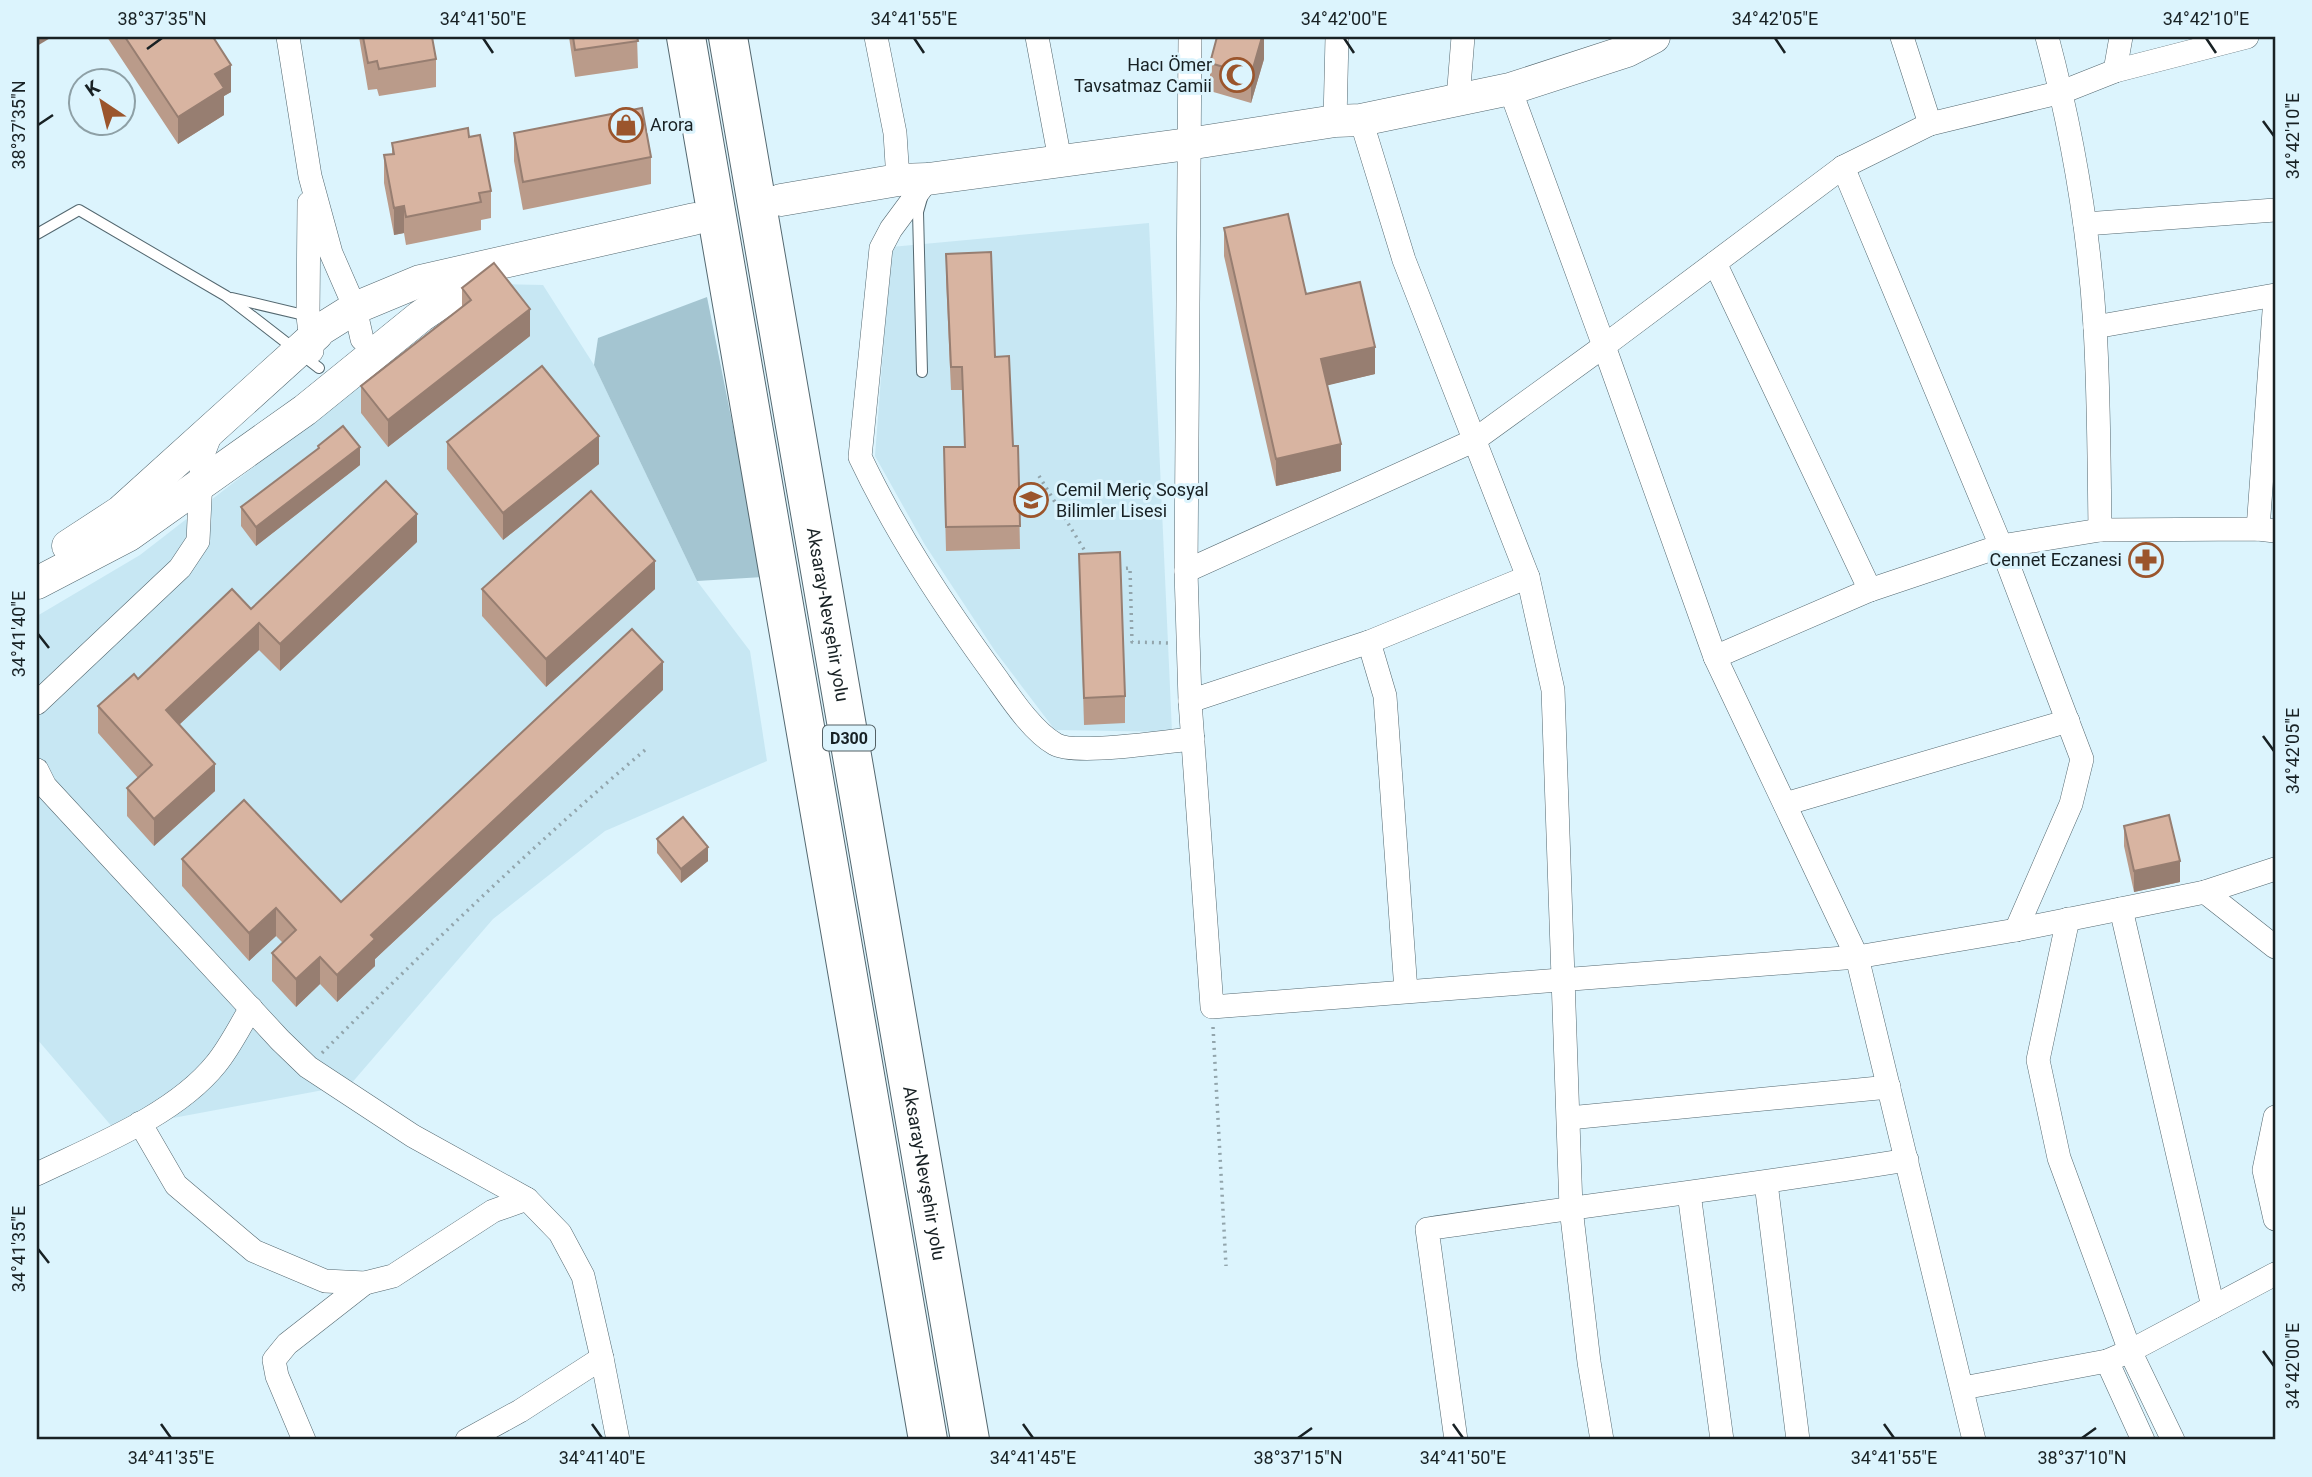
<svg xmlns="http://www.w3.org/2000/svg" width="2312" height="1477" font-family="Roboto,sans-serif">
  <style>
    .built { fill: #c7e7f3 }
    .green { fill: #a4c5d1 }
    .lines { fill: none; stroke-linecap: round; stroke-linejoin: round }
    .lane-casing { stroke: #546870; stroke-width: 12 }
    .street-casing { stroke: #546870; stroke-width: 24 }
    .secondary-casing { stroke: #546870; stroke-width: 33 }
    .highway-casing { stroke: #546870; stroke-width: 40 }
    .path { stroke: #92a5ac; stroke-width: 3.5; stroke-dasharray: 2 5; stroke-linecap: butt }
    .lane { stroke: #fff; stroke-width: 10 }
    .street { stroke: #fff; stroke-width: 23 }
    .secondary { stroke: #fff; stroke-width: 32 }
    .highway { stroke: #fff; stroke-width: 38 }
    .wall { fill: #ba9b8a }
    .shaded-wall { fill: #977e71 }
    .building { fill: #d8b4a1; stroke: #977e71; stroke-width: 2 }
    .ticks { fill: none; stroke: #182124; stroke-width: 2.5 }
    .labels { text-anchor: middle; stroke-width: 6; stroke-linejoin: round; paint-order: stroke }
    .shield { fill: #dcf4fd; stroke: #536065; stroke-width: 2 }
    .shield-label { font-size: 16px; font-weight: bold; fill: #182124 }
    .poi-label { font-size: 18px; fill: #182124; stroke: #dcf4fd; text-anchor: end }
    .street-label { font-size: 18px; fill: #182124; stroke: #dcf4fd }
    .neatline { fill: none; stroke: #182124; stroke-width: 2.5 }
    .ticks-label { font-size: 18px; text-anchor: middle; fill: #182124 }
  </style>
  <rect width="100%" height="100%" fill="#dcf4fd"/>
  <g class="built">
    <path d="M1149,223L1172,732L1055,730L995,651L925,545L875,456L891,247Z"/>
    <path d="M490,284L543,285L594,365L697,581L750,651L767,761L605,831L493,919L350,1085L114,1129L37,1039V616L140,555Z"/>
  </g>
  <path class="green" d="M707,297L763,577L697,581L594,365L598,338Z"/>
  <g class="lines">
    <g class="lane-casing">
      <g id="lane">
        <path d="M922,198L918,212L922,372"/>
        <path d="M37,234L79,210L226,296L319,368"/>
        <path d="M232,298L308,316"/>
      </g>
    </g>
    <g class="street-casing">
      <g id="street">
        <path d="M288,37L310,176L331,253L355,308L362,339"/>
        <path d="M876,37L895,133L898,180"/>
        <path d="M1037,37L1060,160"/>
        <path d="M1190,37L1186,571L1190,701L1212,1007L1857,957L2016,930L2205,892L2275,869"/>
        <path d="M1902,37L1930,124"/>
        <path d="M2047,37C2072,131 2089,229 2095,327C2099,394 2099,463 2100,530"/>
        <path d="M2115,71L2121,37"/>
        <path d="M1458,99L1463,37"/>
        <path d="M1361,120L1404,260L1528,577L1553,690L1571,1208L1589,1362L1602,1440"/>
        <path d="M1335,121L1337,37"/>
        <path d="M1843,167L2001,546L2082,759L2071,804L2016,930"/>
        <path d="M928,179L891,229L881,248L860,457C897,535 945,607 995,676C1010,697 1032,731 1055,744C1075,756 1166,741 1193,739"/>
        <path d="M309,203L308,316L312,351"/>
        <path d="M2085,224L2275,210"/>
        <path d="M1715,263L1870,590"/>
        <path d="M2095,327L2275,295"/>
        <path d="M2258,529L2275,298"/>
        <path d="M1186,571L1473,441L1604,346L1510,89"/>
        <path d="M1369,642L1385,696L1406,991"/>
        <path d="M1715,657L1870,590L2001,546L2100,530L2258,529L2275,531"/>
        <path d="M1190,701L1369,642L1528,577"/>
        <path d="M37,703L180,568L198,541L202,457L212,431"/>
        <path d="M37,770L45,786L280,1040L308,1067L413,1136L527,1199L560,1233L583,1276L602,1358L618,1440"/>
        <path d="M1785,804L2068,721"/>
        <path d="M2205,892L2275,947"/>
        <path d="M2121,909L2213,1307"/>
        <path d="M2068,919L2038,1060L2059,1158L2130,1351L2173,1440"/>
        <path d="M2275,1117L2264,1170L2275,1219"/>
        <path d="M1569,1118L1889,1087"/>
        <path d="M140,1123L176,1185L254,1251L325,1281L365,1283L393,1276L493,1211L527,1199"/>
        <path d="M37,1174C95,1146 175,1115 216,1064C230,1047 240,1026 251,1008"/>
        <path d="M1766,1183L1798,1440"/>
        <path d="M1689,1193L1722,1440"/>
        <path d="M2107,1361L2143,1440"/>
        <path d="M1963,1388L2107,1361L2130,1351L2275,1274"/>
        <path d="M304,1440L277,1376L274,1360L287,1344L365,1283"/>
        <path d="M467,1440L520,1411L602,1358"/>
        <path d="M1456,1440L1427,1229C1587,1205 1748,1186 1907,1160"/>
        <path d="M1974,1440L1857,957L1715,657L1604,346L1843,167L1930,124L2062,92L2115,71L2247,37"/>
      </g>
    </g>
    <g class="secondary-casing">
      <g id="secondary">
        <path d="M781,200L898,180L928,179L1188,144L1335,121L1361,120L1510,89L1627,51L1654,37"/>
        <path d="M323,328L355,308L420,281L694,219"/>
        <path d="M68,546L120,512L317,334"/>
        <path d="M37,583L129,535L305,410L421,316L496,265"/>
      </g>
    </g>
    <g class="highway-casing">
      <g id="highway">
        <path d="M686,37L928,1440"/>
        <path id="s1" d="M728,37L970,1440"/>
      </g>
    </g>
    <g class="path">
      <path d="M1039,476L1088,556"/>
      <path d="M1119,569L1130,568L1132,642L1169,643"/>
      <path d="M1213,1027L1226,1266"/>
      <path d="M322,1053C427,948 532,846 645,750"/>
    </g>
    <use href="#lane" class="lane"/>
    <use href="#street" class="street"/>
    <use href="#secondary" class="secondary"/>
    <use href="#highway" class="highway"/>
  </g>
  <g class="wall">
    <path d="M107,37H213L231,92L224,96V115L178,144Z"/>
    <path d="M359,37H432L436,59V87L379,96L377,89L368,90Z"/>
    <path d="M569,37H637L638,68L575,77Z"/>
    <path d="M1264,37V59L1251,103L1210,91V63Z"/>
    <path d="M514,133L651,157V184L523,210L514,161Z"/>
    <path d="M469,137L491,191V218L481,220V230L406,245L404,233L394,235L384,183V155L392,154V143Z"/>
    <path d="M1224,228L1306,294L1375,374L1327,385L1341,471L1276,486L1224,256Z"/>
    <path d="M946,254L995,357L1013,446H1018L1020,549L946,551L944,471L965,447L962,390H951L946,278Z"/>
    <path d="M462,288L530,336L388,447L361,413V386L462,308Z"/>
    <path d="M447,442L599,464L503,540L447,469Z"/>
    <path d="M318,446L360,465L256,546L241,526V507L318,449Z"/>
    <path d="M417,542L280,671L259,650L179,725L215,791L154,846L127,816V788L138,778L98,733V706L138,679Z"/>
    <path d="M1079,554L1125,696V723L1084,725Z"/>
    <path d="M482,589H655L546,687L482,616Z"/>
    <path d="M663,690L375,959V966L337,1002L320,984L296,1007L272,981V953L283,943L276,936L249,961L182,886V859L341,902Z"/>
    <path d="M2124,826L2180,882L2134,892L2124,846Z"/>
    <path d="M657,839L708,861L681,883L657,853Z"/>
  </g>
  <g class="shaded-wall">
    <path d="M37,37H52L37,46Z"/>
    <path d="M1262,37H1264V59L1251,103V75Z"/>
    <path d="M231,65V92L224,96V115L178,144V117L215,74Z"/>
    <path d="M404,206V233L394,235V208Z"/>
    <path d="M530,309V336L388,447V420Z"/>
    <path d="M1375,347V374L1321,387V359Z"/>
    <path d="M599,436V464L503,540V513Z"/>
    <path d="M1341,444V471L1276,486V459Z"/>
    <path d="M360,447V465L256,546V527Z"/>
    <path d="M417,514V542L280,671V644Z"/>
    <path d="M655,561V589L546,687V659Z"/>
    <path d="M259,623V650L166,737V710Z"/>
    <path d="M663,662V690L375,959V966L337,1002V975L371,935Z"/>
    <path d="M215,764V791L154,846V819Z"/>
    <path d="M708,847V861L681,883V869Z"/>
    <path d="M2180,861V882L2134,892V871Z"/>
    <path d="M276,908V936L249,961V933Z"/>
    <path d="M320,957V984L296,1007V979Z"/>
  </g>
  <g class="building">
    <path d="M125,37H213L231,65L215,74L224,88L178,117Z"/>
    <path d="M363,37H432L436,59L379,69L377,61L368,63Z"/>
    <path d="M573,37H637L638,41L575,50Z"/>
    <path d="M1217,37H1262L1251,75L1210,63Z"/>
    <path d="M642,108L651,157L523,182L514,133Z"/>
    <path d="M468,128L469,137L480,135L491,191L479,193L481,202L406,217L404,206L394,208L384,155L394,154L392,143Z"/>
    <path d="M1288,214L1306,294L1360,282L1375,347L1321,359L1341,444L1276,459L1224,228Z"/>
    <path d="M991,252L995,357L1009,356L1013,446H1018L1020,526L946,527L944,447H965L962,367H951L946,254Z"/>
    <path d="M494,263L530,309L388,420L361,386L471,300L462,288Z"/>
    <path d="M542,366L599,436L503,513L447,442Z"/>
    <path d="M343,426L360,447L256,527L241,507L319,448L318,446Z"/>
    <path d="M386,481L417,514L280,644L259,623L166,710L215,764L154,819L127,788L152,765L98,706L134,674L138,679L232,589L251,609Z"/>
    <path d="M591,491L655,561L546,659L482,589Z"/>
    <path d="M1120,552L1125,696L1084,698L1079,554Z"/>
    <path d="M632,629L663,662L371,935L375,939L337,975L320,957L296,979L272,953L296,930L276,908L249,933L182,859L244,800L341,902Z"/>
    <path d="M2169,815L2180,861L2134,871L2124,826Z"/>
    <path d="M683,817L708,847L681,869L657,839Z"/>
  </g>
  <path class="ticks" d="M483,38L493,53M914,38L924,53M1344,38L1354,53M1775,38L1785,53M2206,38L2216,53M147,49L162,38M2263,121L2274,136M38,125L53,115M38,634L49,648M2263,736L2274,751M38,1249L49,1263M2263,1351L2274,1366M161,1424L171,1438M592,1424L602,1438M1023,1424L1033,1438M1453,1424L1463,1438M1884,1424L1894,1438M1298,1438L1312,1428M2082,1438L2096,1428"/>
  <defs>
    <g id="mosque-ring" transform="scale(1.75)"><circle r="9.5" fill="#dcf4fd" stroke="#9b552c" stroke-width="1.5"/><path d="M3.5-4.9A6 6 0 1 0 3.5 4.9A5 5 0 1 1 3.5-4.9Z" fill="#9b552c"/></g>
    <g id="shop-ring" transform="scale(1.75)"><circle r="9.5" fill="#dcf4fd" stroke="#9b552c" stroke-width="1.5"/><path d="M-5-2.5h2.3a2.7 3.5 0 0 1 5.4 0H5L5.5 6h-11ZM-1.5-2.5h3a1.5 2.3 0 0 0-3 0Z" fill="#9b552c"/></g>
    <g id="school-ring" transform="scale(1.75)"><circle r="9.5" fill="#dcf4fd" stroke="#9b552c" stroke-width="1.5"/><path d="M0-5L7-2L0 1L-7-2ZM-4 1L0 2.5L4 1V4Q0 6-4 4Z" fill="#9b552c"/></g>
    <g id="pharmacy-ring" transform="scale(1.75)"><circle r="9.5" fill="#dcf4fd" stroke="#9b552c" stroke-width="1.5"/><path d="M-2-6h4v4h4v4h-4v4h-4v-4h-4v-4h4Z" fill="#9b552c"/></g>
  </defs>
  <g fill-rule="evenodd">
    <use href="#mosque-ring" x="1237" y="75"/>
    <use href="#shop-ring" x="626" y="125"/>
    <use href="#school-ring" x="1031" y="500"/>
    <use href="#pharmacy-ring" x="2146" y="560"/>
  </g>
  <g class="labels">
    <rect class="shield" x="823" y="725.5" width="52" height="25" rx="5"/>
    <g class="shield-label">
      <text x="849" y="744">D300</text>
    </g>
    <g class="poi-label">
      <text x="1212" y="71">Hacı Ömer<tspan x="1212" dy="21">Tavsatmaz Camii</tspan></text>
      <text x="650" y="131" text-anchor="start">Arora</text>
      <text x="1056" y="496" text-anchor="start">Cemil Meriç Sosyal<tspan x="1056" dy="21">Bilimler Lisesi</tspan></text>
      <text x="2122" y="566">Cennet Eczanesi</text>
    </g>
    <g class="street-label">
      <text dy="6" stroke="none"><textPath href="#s1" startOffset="586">Aksaray-Nevşehir yolu</textPath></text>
      <text dy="6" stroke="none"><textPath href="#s1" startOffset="1153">Aksaray-Nevşehir yolu</textPath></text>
    </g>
  </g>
  <rect width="2312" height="1477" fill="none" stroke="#dcf4fd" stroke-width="77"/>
  <g transform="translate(102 102) rotate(325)"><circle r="33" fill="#dcf4fd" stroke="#8ea0a6" stroke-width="2"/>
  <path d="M0-5L12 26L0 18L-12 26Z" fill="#9b552c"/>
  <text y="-10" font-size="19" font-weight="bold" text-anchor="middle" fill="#182124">K</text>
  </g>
  <rect x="38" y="38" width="2236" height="1400" class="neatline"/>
  <g class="ticks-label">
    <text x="162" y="25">38°37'35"N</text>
    <text x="483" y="25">34°41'50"E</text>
    <text x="914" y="25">34°41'55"E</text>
    <text x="1344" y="25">34°42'00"E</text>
    <text x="1775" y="25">34°42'05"E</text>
    <text x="2206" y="25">34°42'10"E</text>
    <text transform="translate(19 125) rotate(-90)" y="6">38°37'35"N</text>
    <text transform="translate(2293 136) rotate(-90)" y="6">34°42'10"E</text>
    <text transform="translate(19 634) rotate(-90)" y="6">34°41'40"E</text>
    <text transform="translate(2293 751) rotate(-90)" y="6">34°42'05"E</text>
    <text transform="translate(19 1249) rotate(-90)" y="6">34°41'35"E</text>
    <text transform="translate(2293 1366) rotate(-90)" y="6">34°42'00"E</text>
    <text x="171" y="1464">34°41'35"E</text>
    <text x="602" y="1464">34°41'40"E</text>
    <text x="1033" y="1464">34°41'45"E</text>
    <text x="1298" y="1464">38°37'15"N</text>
    <text x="1463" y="1464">34°41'50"E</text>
    <text x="1894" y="1464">34°41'55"E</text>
    <text x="2082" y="1464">38°37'10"N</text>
  </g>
</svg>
